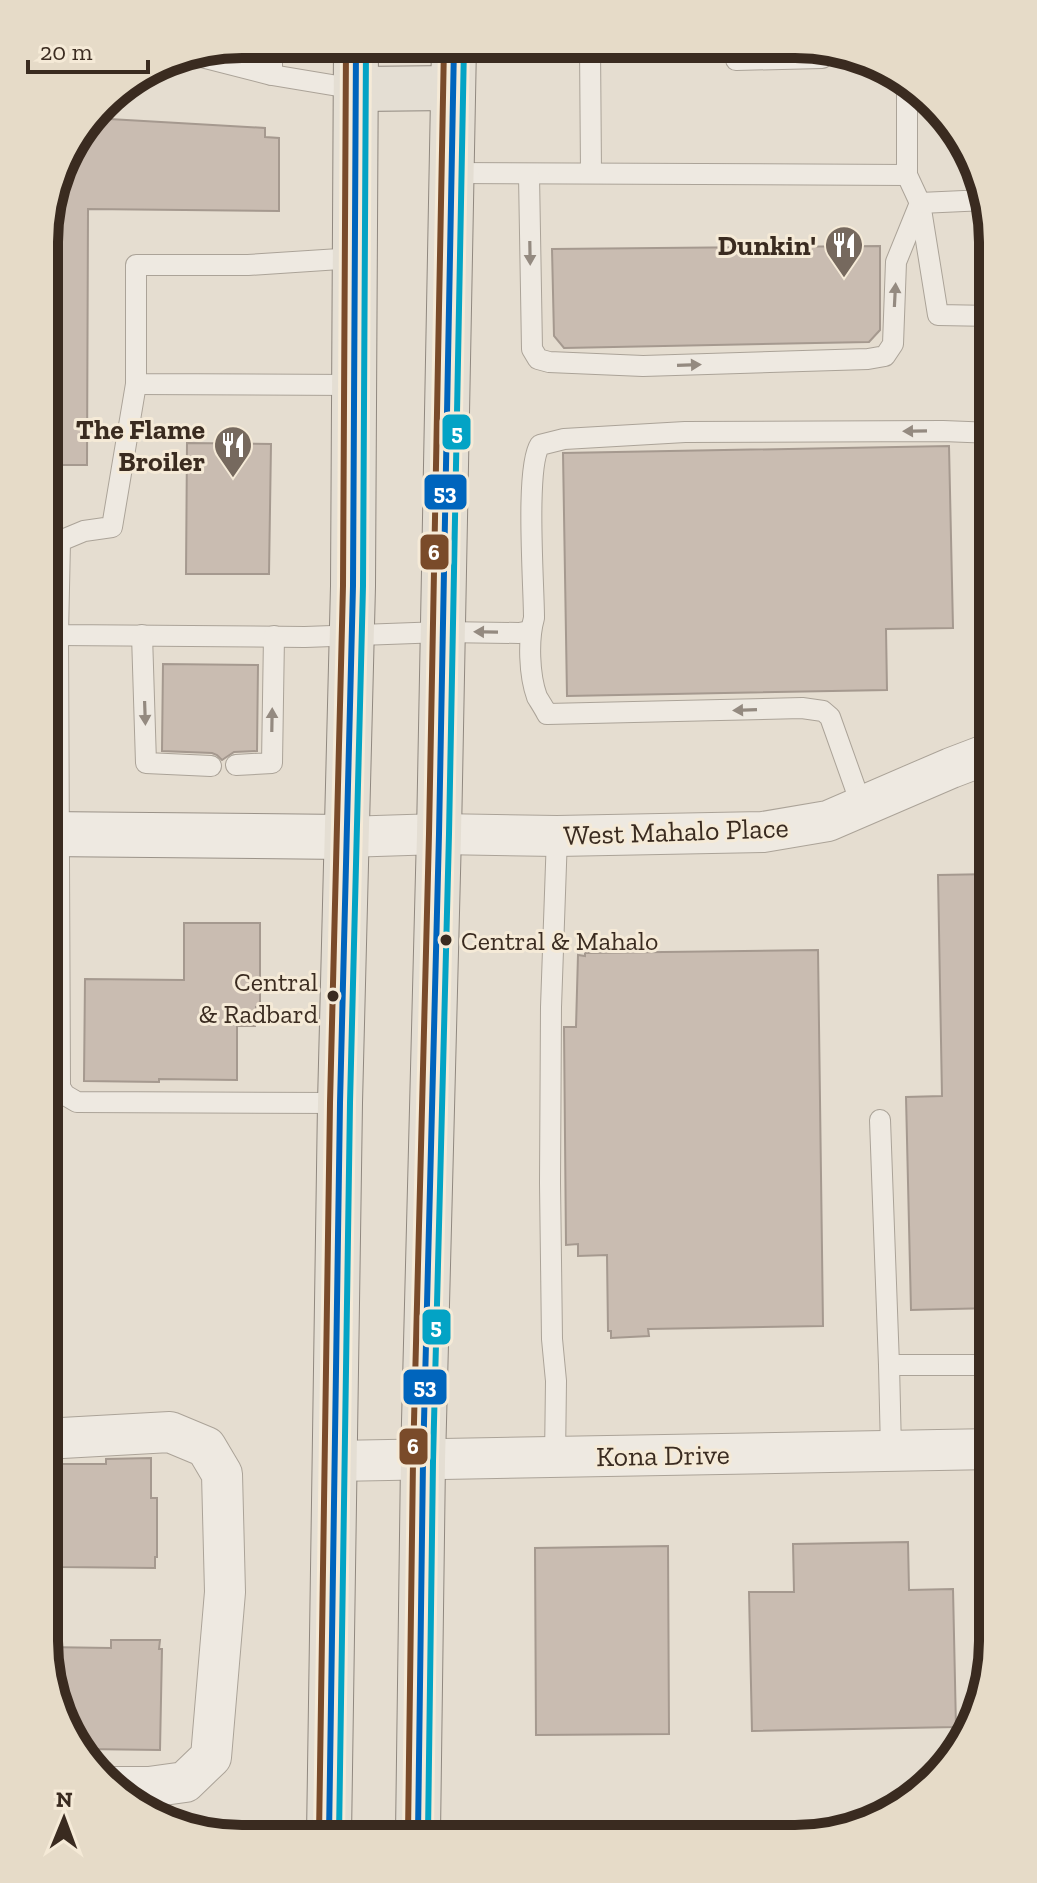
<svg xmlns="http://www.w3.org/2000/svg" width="1037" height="1883" font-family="'Zilla Slab',serif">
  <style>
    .building { fill: #c9bcb1; stroke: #a5998f; stroke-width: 2 }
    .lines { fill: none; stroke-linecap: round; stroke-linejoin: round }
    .lane-casing { stroke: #aba398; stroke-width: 22 }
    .street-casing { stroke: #aba398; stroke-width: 42 }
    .secondary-casing { stroke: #9a9288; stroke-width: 46 }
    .primary-casing { stroke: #90887f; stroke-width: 46 }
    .lane { stroke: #eee9e1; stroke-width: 20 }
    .street { stroke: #eee9e1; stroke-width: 40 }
    .secondary { stroke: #eee9e1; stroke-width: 44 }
    .primary { stroke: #e4ded3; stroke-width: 44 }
    .bus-1-casing { stroke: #f5ead7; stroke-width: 12 }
    .bus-2-casing { stroke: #f5ead7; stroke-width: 12 }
    .bus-3-casing { stroke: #f5ead7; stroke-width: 12 }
    .bus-1 { stroke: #0065bd; stroke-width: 6 }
    .bus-2 { stroke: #03a3c5; stroke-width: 6 }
    .bus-3 { stroke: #7a4b2a; stroke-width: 6 }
    .oneway { fill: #948a80 }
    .bus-dot { fill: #3a2b20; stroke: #f5ead7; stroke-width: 3 }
    .labels { text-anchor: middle; stroke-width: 6; stroke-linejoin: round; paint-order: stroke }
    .bus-label { font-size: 26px; fill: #3a2b20; stroke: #f5ead7; text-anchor: start }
    .poi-label { font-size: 28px; font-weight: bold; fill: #3a2b20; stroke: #f5ead7; text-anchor: end }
    .street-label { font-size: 28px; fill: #3a2b20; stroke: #f5ead7 }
    .rim { fill: none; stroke: #3a2b20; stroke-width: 10 }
    .line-badge { stroke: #f5ead7; stroke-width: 3 }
    .badge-label { font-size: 22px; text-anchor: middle; font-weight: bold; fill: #fff }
  </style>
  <rect width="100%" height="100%" fill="#e5ddd0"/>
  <g class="building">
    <path d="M92,118L265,128V137L279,138V211L88,209L87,465H45L46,217L65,154Z"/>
    <path d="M880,246V330L869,342L564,348L554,336L552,249Z"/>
    <path d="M187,443L271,444L269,574H186Z"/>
    <path d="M949,446L953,628L886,629L887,690L567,696L563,453Z"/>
    <path d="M163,664L258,665L257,751L234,752L222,760L217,755L212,753L162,751Z"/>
    <path d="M993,874V1308L911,1310L906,1097L942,1096L938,875Z"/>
    <path d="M184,923H260V1007H256L255,1026H237V1080L159,1079V1082L84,1081L85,979L184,980Z"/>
    <path d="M818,950L823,1326L648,1329L649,1336L611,1338V1331H608L607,1255L578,1256V1244L566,1245L564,1027H576L578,955L585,956V953Z"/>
    <path d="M151,1458V1498H157V1557H155V1568L62,1567V1565H44V1464H106V1459Z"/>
    <path d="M908,1542L909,1590L953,1589L956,1727L752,1731L749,1592H794L793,1544Z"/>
    <path d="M668,1546L669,1734L536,1735L535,1548Z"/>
    <path d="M111,1640H160L159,1649H162L160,1750L84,1749L55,1705L45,1647L111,1648Z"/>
  </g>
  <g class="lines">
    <g class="lane-casing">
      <g id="lane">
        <path d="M590,46L591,173"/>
        <path d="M735,47L736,60L822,58V48"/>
        <path d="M190,54L272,75L356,89"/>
        <path d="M272,75V44"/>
        <path d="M907,84V175"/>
        <path d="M451,173L907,175L920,203L938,315L993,316"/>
        <path d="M529,175L532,349L538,359L549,362L643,366L868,359L885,356L893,344L896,262L920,203"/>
        <path d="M920,203L986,200"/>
        <path d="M136,384L112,527L84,531L60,541L58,635L305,637L442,632L519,633L530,631"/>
        <path d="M354,385L136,384V265H248L355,258"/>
        <path d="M58,635L60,1087L65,1095L77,1102L340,1103"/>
        <path d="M142,635L146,763L211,766"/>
        <path d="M236,765L272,763L274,636"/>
        <path d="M862,807L830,717L823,711L802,708L547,714C544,708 540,702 537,697C529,675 528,639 534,618C534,585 525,467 540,445L564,439L685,432L943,431L993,433"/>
        <path d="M880,1120L889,1365"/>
        <path d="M891,1450L889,1365H993"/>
        <path d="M555,1458L556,1381L552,1339L550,1183L551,1007L557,836"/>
      </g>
    </g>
    <g class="street-casing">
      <g id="street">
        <path d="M345,837L439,834L557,836L763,832L828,821L951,768L993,752"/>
        <path d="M44,1439L170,1432L206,1447L222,1474L225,1592L211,1757L185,1782L149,1787H110"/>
        <path d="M334,1461L993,1449"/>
      </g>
    </g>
    <g class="secondary-casing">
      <path id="secondary" d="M45,834L345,837"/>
    </g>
    <g class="primary-casing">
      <g id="primary">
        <path d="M356,89L453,88"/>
        <path d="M418,1834L423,1461L439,834L454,45"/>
        <path d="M329,1836L340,1103L353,586L356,45"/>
      </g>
    </g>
    <use href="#lane" class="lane"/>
    <use href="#street" class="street"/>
    <use href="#secondary" class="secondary"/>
    <use href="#primary" class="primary"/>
    <g class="bus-1-casing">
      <g id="bus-1">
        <path d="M418,1834L423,1461L439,834L454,45"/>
        <path d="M329,1836L340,1103L353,586L356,45"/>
      </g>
    </g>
    <g class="bus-2-casing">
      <g id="bus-2">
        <path d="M428,1834L433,1461L449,834L464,45"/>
        <path d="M339,1836L350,1103L363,586L366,45"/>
      </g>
    </g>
    <g class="bus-3-casing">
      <g id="bus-3">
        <path d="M408,1834L413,1461L429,834L444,45"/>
        <path d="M319,1836L330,1103L343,586L346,45"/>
      </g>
    </g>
    <use href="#bus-1" class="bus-1"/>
    <use href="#bus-2" class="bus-2"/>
    <use href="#bus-3" class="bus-3"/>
  </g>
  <defs><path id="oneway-solid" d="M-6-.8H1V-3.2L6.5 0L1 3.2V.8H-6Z" transform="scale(2)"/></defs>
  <g class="oneway">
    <use href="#oneway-solid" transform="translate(530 253) rotate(89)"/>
    <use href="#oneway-solid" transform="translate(895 295) rotate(-87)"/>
    <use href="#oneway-solid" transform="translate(689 365) rotate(-2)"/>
    <use href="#oneway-solid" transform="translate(915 431) rotate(179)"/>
    <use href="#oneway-solid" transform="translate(486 632) rotate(-179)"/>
    <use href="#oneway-solid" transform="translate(745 710) rotate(178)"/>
    <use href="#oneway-solid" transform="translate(145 713) rotate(88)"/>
    <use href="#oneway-solid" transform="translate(272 720) rotate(-89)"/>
  </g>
  <defs>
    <g id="restaurant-pin" transform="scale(2)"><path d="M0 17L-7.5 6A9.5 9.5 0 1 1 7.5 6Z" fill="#76695e" stroke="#f5ead7"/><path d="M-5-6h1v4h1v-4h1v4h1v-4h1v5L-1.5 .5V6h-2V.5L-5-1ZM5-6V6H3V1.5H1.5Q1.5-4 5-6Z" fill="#fff"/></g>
  </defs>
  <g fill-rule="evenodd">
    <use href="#restaurant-pin" x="844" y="245"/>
    <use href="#restaurant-pin" x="233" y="445"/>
  </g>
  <g class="bus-dot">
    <circle cx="446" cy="940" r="7"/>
    <circle cx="333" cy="996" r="7"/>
  </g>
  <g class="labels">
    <g class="bus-label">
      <text x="461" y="950">Central &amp; Mahalo</text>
      <text x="318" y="991" text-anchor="end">Central<tspan x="318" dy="32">&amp; Radbard</tspan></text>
    </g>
    <g class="poi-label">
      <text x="816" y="255">Dunkin'</text>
      <text x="205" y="439">The Flame<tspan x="205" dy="32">Broiler</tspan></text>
    </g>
    <g class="street-label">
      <text transform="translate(676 831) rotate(-2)" y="10">West Mahalo Place</text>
      <text transform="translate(663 1455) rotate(-1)" y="10">Kona Drive</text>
    </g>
  </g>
  <path d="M0 0H1037V1883H0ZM242 58H795A184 184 0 0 1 979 242V1641A184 184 0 0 1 795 1825H242A184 184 0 0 1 58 1641V242A184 184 0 0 1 242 58Z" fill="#e6dbc8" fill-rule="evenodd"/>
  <path class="rim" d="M242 58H795A184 184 0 0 1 979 242V1641A184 184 0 0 1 795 1825H242A184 184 0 0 1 58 1641V242A184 184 0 0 1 242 58Z"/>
  <g class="line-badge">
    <rect x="441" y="413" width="31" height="38" rx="8" fill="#03a3c5"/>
    <rect x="423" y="473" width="45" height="38" rx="8" fill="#0065bd"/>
    <rect x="419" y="533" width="31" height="38" rx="8" fill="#7a4b2a"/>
    <rect x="421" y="1308" width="31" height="38" rx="8" fill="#03a3c5"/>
    <rect x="402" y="1368" width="46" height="38" rx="8" fill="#0065bd"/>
    <rect x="398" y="1427" width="31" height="39" rx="8" fill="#7a4b2a"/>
  </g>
  <g class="badge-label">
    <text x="457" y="440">5</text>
    <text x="445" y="500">53</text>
    <text x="434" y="560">6</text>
    <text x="436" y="1334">5</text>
    <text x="425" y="1394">53</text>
    <text x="413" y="1454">6</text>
  </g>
  <g transform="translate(64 1819) rotate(1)" stroke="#f5ead7" stroke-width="6" paint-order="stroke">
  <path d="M0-6L14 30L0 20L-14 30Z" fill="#3a2b20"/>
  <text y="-12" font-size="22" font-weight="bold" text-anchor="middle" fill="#3a2b20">N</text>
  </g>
  <path d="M28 60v12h120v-12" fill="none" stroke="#3a2b20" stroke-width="4"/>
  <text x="40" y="60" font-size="24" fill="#3a2b20" stroke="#f5ead7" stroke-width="6" paint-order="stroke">20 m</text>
</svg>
